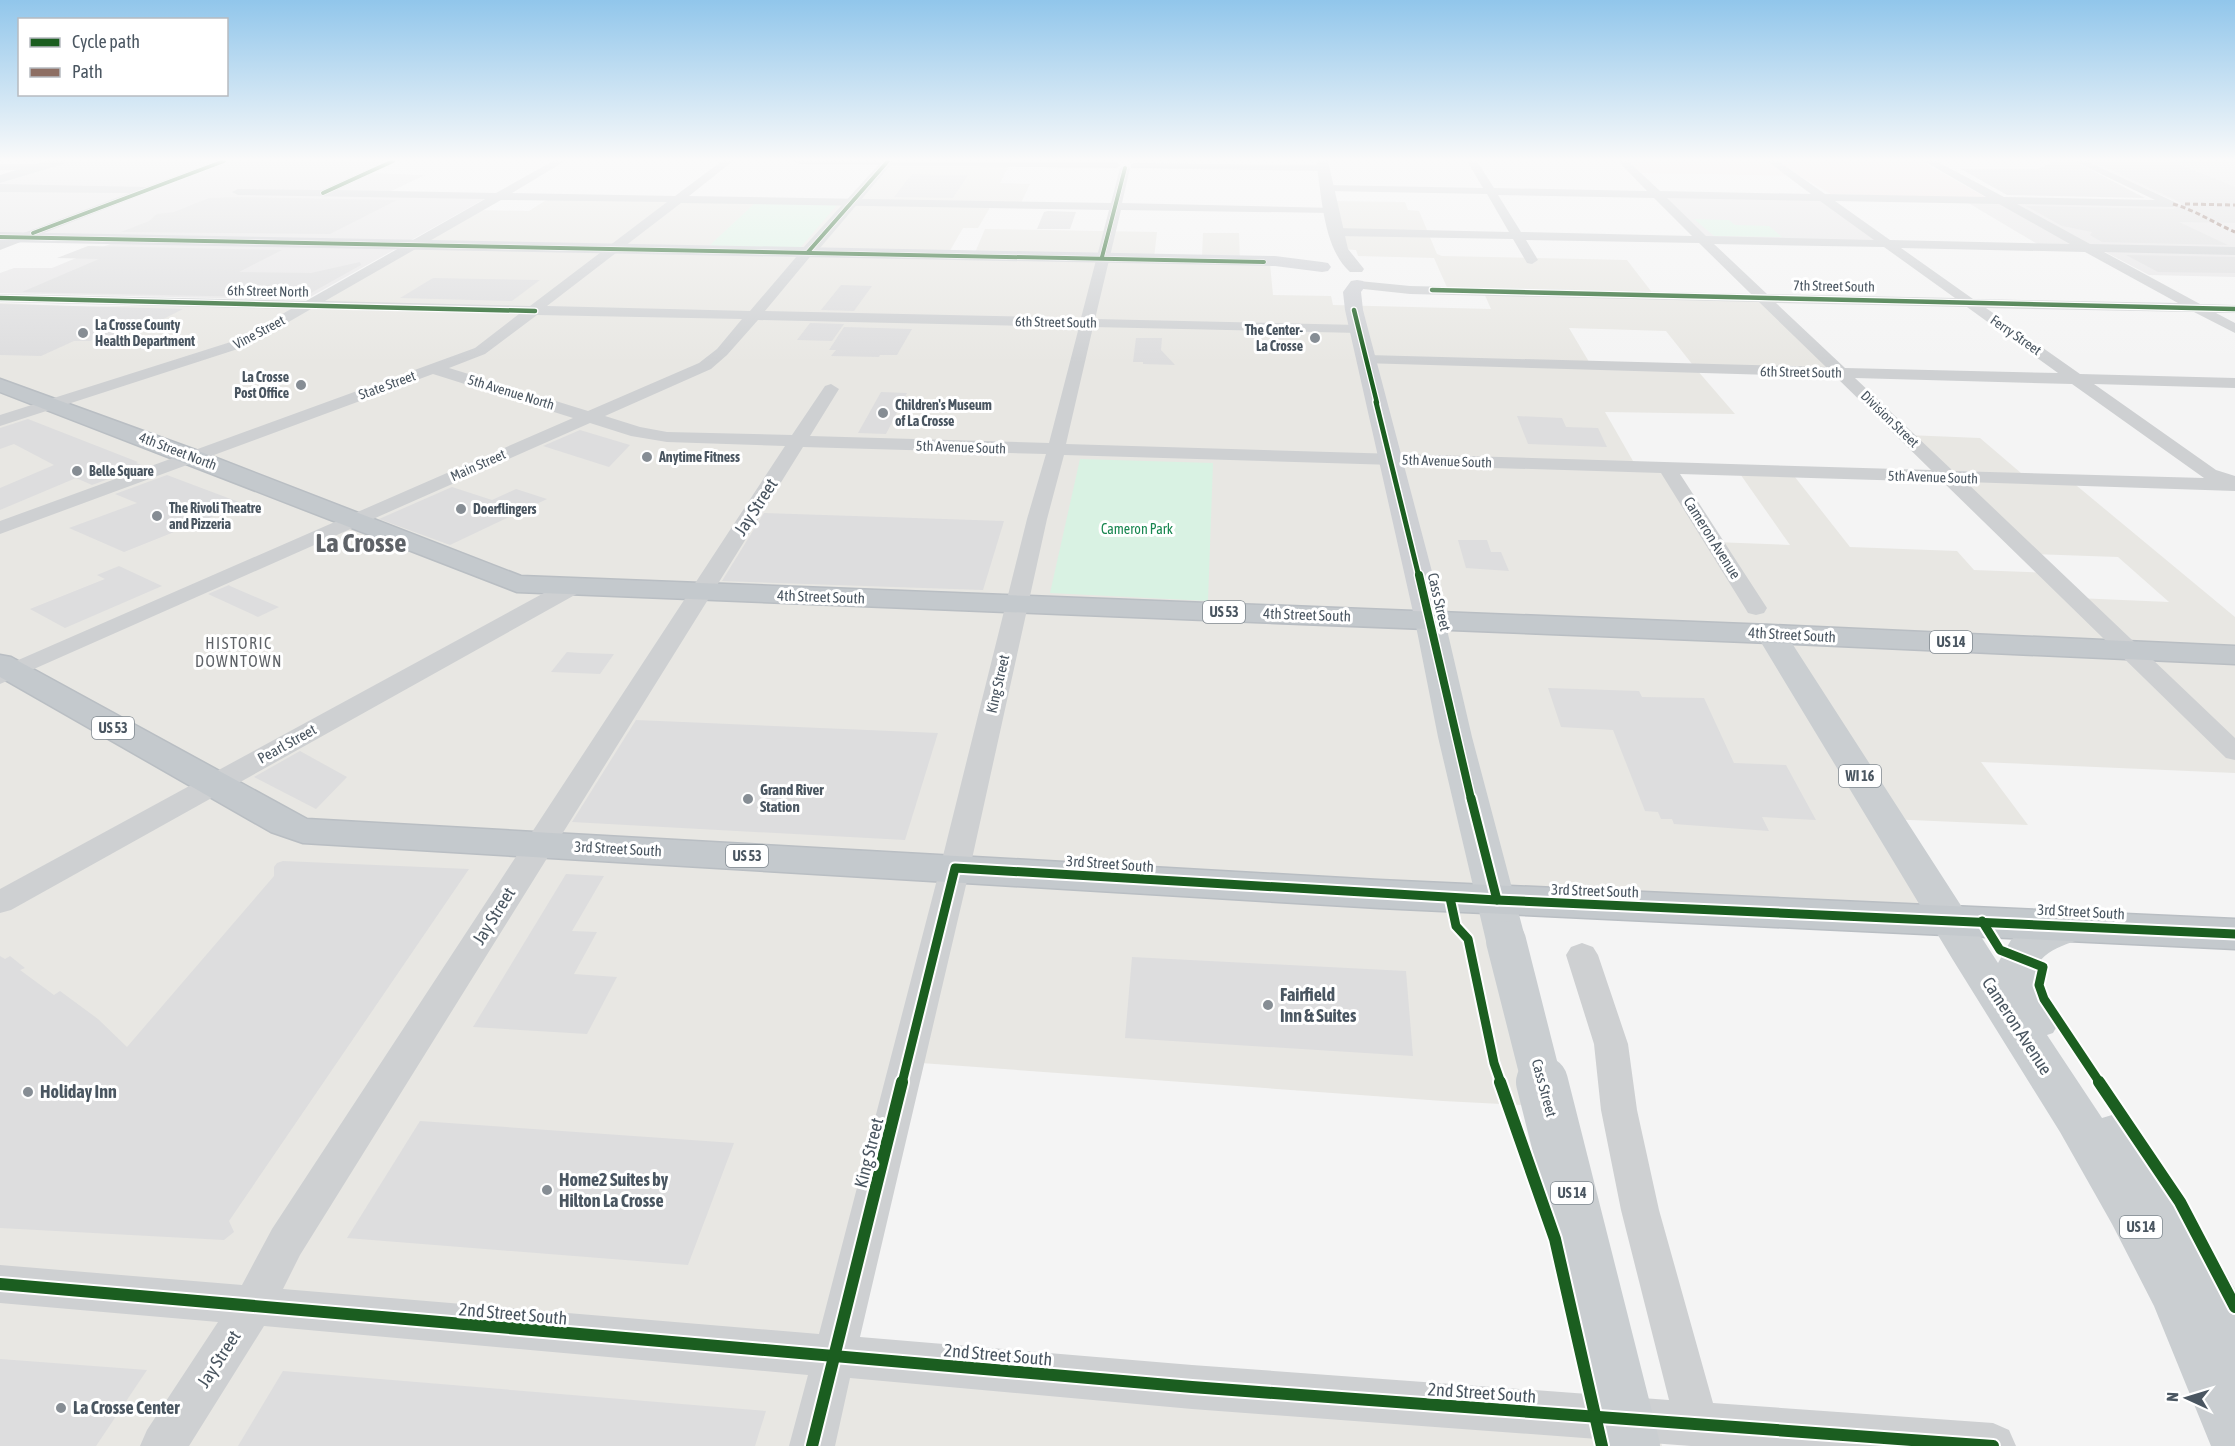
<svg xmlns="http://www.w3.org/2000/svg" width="2235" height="1446" font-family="'Asap Condensed',sans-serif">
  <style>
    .commercial { fill: #e8e7e3; fill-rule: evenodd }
    .education { fill: #e6e5e6 }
    .medical { fill: #f1e7e6 }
    .green { fill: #d9f2e3 }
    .building { fill: #ddddde }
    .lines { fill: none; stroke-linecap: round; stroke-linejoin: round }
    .trunk-casing { stroke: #b9bec3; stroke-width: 3 }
    .minor { fill: #ced0d2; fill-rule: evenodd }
    .tertiary { fill: #ced0d2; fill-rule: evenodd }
    .secondary { fill: #ced0d4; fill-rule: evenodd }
    .primary { fill: #caced1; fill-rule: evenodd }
    .trunk { fill: #c4c9cd; fill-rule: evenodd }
    .primary-bridge-far1 { stroke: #caced1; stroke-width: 40 }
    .primary-bridge { stroke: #caced1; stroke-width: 52 }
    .quiet { stroke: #8d6e63; stroke-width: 3; stroke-dasharray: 5 3; stroke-linecap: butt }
    .cycleway-far5-casing { stroke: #fff; stroke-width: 5 }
    .cycleway-far4-casing { stroke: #fff; stroke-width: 7 }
    .cycleway-far3-casing { stroke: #fff; stroke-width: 8 }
    .cycleway-far2-casing { stroke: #fff; stroke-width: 11 }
    .cycleway-far1-casing { stroke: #fff; stroke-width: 13 }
    .cycleway-casing { stroke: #fff; stroke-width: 16 }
    .cycleway-far5 { stroke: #1b5e20; stroke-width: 4 }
    .cycleway-far4 { stroke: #1b5e20; stroke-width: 4.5 }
    .cycleway-far3 { stroke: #1b5e20; stroke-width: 5 }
    .cycleway-far2 { stroke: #1b5e20; stroke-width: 8 }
    .cycleway-far1 { stroke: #1b5e20; stroke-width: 9 }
    .cycleway { stroke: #1b5e20; stroke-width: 12 }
    .poi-dot { fill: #868d94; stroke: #fff; stroke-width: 2 }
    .labels { text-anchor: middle; stroke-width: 6; stroke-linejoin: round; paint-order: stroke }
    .far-street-label { font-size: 14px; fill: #4a5661; stroke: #fff }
    .far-poi-label { font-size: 14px; font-weight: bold; fill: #4a5661; stroke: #fff; text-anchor: start }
    .far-park-label { font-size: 14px; fill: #17864f; stroke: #fff }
    .shield { fill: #fff; stroke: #808990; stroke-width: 1.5 }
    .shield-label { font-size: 14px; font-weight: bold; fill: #4a5661 }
    .street-label { font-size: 15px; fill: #4a5661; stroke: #fff }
    .poi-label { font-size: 15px; font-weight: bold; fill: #4a5661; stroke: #fff; text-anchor: start }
    .neighbourhood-label { font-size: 16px; letter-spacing: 1.5px; fill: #5f6368; stroke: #fff }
    .near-street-label { font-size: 18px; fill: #4a5661; stroke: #fff }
    .near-poi-label { font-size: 18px; font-weight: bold; fill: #4a5661; stroke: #fff; text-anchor: start }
    .town-label { font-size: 27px; font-weight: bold; fill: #5f6368; stroke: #fff }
  </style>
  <rect width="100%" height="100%" fill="#f4f4f4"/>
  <path class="commercial" d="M887,162L1010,164L1000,183L1030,184L1020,205L992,204L978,228H963L948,254L974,255L985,229L1157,232L1154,258L1202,257L1203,233H1239L1240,263L1270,264L1273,295L1331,296L1333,305L1491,309L1484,293L1449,292L1434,258L1358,256L1356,250L1341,249L1330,201L1405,202L1408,210L1419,211L1437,254L1442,256L1627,260L1654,295L1763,298L1843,373L1697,370L1735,414L1605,412L1633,461L1640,467L1668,469L1714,542L1790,545L1738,471L1791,472L1850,547L1957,551L1974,570L2050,573L2076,598L2169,602L2118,557L2030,554L1907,435L1980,438L2028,479L2071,481L2235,617V773L1981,762L2028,825L1887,819L1948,919L1498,901L1557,1107L1443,1101L907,1062L834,1356L1655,1421L1662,1446H0V303L87,307L210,304L308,306L476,210L529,211L551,197L851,202ZM1569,328L1666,331L1696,369L1592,367Z"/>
  <g class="education">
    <path d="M67,161H386L359,173L425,175L383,195L486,198L305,300L0,293V273L14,268H52L127,237L0,233V183Z"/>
    <path d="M2084,161H2235V277L2149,275L2094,246L2039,245L1965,201L2181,204Z"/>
    <path d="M1657,193L1823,196L1889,244L1702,240Z"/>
  </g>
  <path class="medical" d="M1629,161H1921L1987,198L1831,194L1800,176L1642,173Z"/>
  <g class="green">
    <path d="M755,203L838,204L799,249L708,247Z"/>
    <path d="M1694,219L1729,220L1735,225L1769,226L1782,237L1714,236Z"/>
    <path d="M1080,459L1213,463L1208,601L1050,593Z"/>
  </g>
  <g class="building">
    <path d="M2058,160H2072L2145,198L2007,195L1961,169H2037Z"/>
    <path d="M2090,160H2169L2235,187V223L2179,222L2228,245L2102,242L2090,235L2092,232L2062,226L2026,206L2173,209L2181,205L2180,202Z"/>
    <path d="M912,174L968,175L953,198L894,197Z"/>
    <path d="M236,197H238L397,200L330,234L121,232L149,221L157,214L174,212L209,198Z"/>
    <path d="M1044,212L1048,211L1076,212L1070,229H1037Z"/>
    <path d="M88,246L282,250L239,272L311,273L360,262L361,265L302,298L22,292L99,259L57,258Z"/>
    <path d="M2126,255L2235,257V273L2158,272Z"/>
    <path d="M433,278L540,280L512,301L400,298Z"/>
    <path d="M841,285L872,286L854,311L821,310Z"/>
    <path d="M0,304L183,309L138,332H130L114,338L99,337L90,341H74L41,356L0,355Z"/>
    <path d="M810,323L844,324L832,341L797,340Z"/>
    <path d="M844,327L912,329L897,355H880L879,357L831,356L836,350H829Z"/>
    <path d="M1136,338H1162L1161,350L1175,365L1143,364V362H1133Z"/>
    <path d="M881,392L907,393L886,434L858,433Z"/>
    <path d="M1517,416L1562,418L1566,427L1598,428L1607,447L1528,444Z"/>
    <path d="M28,419L138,462L136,463L144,466L92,485L76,478L0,510V488L54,465L14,444L0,449V428Z"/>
    <path d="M580,430L630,445L609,467L543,446Z"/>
    <path d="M167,475L244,504L124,552L69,528L137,503L115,494Z"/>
    <path d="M452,487L492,500L516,489L547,499L450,545L379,519Z"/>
    <path d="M764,513L1004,521L983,590L722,581Z"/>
    <path d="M1458,540H1487L1491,552H1501L1509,571L1466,568Z"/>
    <path d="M119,566L162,586L65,628L30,609L105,579L97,575Z"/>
    <path d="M229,585L230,586L279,607L258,617L208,594Z"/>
    <path d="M567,652L580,653L614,654L600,674L551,672Z"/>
    <path d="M1548,688L1639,691L1642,697L1704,698L1734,763L1786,765L1816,820L1762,817L1769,831L1674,824L1672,819H1661L1658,812L1645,811L1613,730L1561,727Z"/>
    <path d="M636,720L938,733L905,840L572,822Z"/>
    <path d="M300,751L347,777L316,809L254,777Z"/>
    <path d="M283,861L469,869L229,1221L234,1232L224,1240L0,1228V956L5,959L10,956L25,968L20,970L54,995L60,991L98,1019L127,1047L274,876V867L277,863Z"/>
    <path d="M566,874L604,876L572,931L597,932L574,974L617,977L587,1034L473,1027Z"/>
    <path d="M1132,957L1406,971L1413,1056L1125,1038Z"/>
    <path d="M420,1121L734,1143L688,1265L347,1238Z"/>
    <path d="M0,1359L147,1370L96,1446H0Z"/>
    <path d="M283,1371L766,1411L755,1446H238Z"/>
  </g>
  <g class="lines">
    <g class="trunk-casing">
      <g id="trunk">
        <path d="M0,379L201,452L521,576L1771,625L2235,646V664L1771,643L517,592L0,392Z"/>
        <path d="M0,655L11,657L307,819L1379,880L2235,919V949L1379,908L303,843L271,832L0,677Z"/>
      </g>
    </g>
    <g class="minor">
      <path d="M216,161H229L0,250V242L129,193L0,192V184L146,187Z"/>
      <path d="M386,161H398L337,190L496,193L553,161H565L512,193L675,196L722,161H733L689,196L1111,203L1120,168L1125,165L1130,168L1122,203L1336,208V212L1332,213L1121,210L1095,319L1359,325L1366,329L1359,333L1093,327L1066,444L1931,470L1836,377L1361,363L1359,360L1361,357L1367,355L1826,367L1759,302L1410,294L1354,288L1352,285L1354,282L1359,281L1410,286L1751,294L1699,243L1526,240L1538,260L1532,264L1527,263L1513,239L1336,236L1330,232L1336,228L1509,232L1487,194L1327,191L1321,188L1327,185L1483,188L1467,161H1477L1494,188L1647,191L1618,161H1628L1660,191L1811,194L1767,161H1778L1825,194L1986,197L1924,161H1936L2004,197L2155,200L2074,161H2086L2179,204L2173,207L2017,204L2090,244L2235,247V255L2104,252L2200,304L2235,305V313H2216L2235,323V333L2194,312L1986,308L2080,374L2235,378V388L2094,384L2216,470L2235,476V491L1966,482L2235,738V760L2226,758L1943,482L1680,474L1767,608L1764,613L1756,615L1748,613L1745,608L1661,473L1064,455L1047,519L970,868L860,1337L1192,1365L1669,1400L1621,1210L1601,1110L1594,1044L1566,955L1571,947L1582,943L1593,947L1598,955L1628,1044L1637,1110L1659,1210L1713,1403L1993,1423L2009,1430L2016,1446H1691L1192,1409L850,1378L835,1446H789L808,1375L264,1326L189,1446H140L147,1430L218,1322L0,1303V1265L242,1285L272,1229L785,446L667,442L631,436L590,423L0,684V668L573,418L433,374L0,534V521L475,348L519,314L311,309L247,346L0,426V415L237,340L291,309L0,302V294L306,301L485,199L238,195L232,192L238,189L322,190ZM1498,195L1654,198L1692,236L1521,232ZM1667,198L1820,201L1874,240L1706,236ZM501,200L667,202L530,306L325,301ZM1835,201L1999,204L2070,244L1890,240ZM681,203L1109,210L1081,318L765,311L814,252L808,248L803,249L750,311L547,306ZM1714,244L1884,247L1955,298L1767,294ZM1901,248L2085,252L2178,303L1973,299ZM1776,303L1967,307L2058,373L1845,368ZM537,315L742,319L717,349L699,363L588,411L449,368L485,354ZM758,320L1079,327L1049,443L810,436L839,389L831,384L825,386L792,435L667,432L640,427L605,416L711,369L727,355ZM1855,378L2072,384L2204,478L1953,471ZM803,447L1046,454L1027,519L940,868L819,1334L283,1289L300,1255Z"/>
      <path d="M794,161L1116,162L1121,165L1116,168L799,164Z"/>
      <path d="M1135,163L1323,165L1328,168L1323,171L1131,168V164Z"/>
      <path d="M0,164H36L41,167L36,170H0Z"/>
      <path d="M574,579L582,581L585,586L582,591L11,910L0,913V889L566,581Z"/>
    </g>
    <g class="tertiary">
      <path d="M882,161H894L814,255H802L800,252L802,249Z"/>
      <path d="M1316,161H1328L1348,249L1364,269L1362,272H1350C1323,248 1322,196 1316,161Z"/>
    </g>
    <g class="secondary">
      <path d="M0,232L1275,256L1322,262L1328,263L1331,267L1328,271L1322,272L1275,266L0,242Z"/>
      <path d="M1357,280L1363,281L1366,285L1361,292L1363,310L1445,621L1440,627L1430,630L1420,627L1415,621L1345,310L1343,292L1351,281Z"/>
    </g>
    <g class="primary">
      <path d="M46,161H65L63,164L0,183V175Z"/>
      <path d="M1430,612L1440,615L1445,621L1472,737L1526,941L1520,951L1506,956L1492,951L1486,941L1438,737L1415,621L1420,615Z"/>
      <path d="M1771,625L1782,628L1786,634L1998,963L2011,940L2024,929L2079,912L2093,916L2099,926L2093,936C2069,943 2022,953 2040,989C2045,1000 2054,1010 2060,1021L2053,1033L2047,1035L2102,1118L2112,1115L2129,1121L2192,1213L2235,1289V1446H2211L2154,1306L2112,1224L2060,1132L1953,960L1756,634L1760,628Z"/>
    </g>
    <use href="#trunk" class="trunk"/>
    <path class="primary-bridge-far1" d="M1506,941L1542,1083"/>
    <path class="primary-bridge" d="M1542,1082L1634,1446"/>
    <g class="quiet">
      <path d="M2173,204C2195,210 2214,223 2235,232"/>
      <path d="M2185,204L2235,205"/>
    </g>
    <g class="cycleway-far5-casing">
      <g id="cycleway-far5">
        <path d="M323,193L393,161"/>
        <path d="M33,233L224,161"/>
        <path d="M0,237L1264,262"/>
        <path d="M808,252L888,161"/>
        <path d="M1102,257L1125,168"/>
      </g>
    </g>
    <g class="cycleway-far4-casing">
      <g id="cycleway-far4">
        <path d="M1432,290L2235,309"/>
        <path d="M0,298L535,311"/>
        <path d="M1354,310L1377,403"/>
      </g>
    </g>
    <g class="cycleway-far3-casing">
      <path id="cycleway-far3" d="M1376,402L1419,577"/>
    </g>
    <g class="cycleway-far2-casing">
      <path id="cycleway-far2" d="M1419,575L1471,799"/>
    </g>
    <g class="cycleway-far1-casing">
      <g id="cycleway-far1">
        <path d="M1471,798L1497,900"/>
        <path d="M1450,898L1456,926L1468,939L1494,1063L1501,1083"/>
        <path d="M1982,921L2000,950L2043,967L2039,985L2044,999L2100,1083"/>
        <path d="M902,1083L955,868L1497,900L2235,934"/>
      </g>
    </g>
    <g class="cycleway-casing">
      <g id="cycleway">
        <path d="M1500,1082L1555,1239L1602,1446"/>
        <path d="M2099,1082L2180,1202L2235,1307"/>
        <path d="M0,1284L1192,1387L1993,1446"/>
        <path d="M812,1446L902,1082"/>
      </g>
    </g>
    <use href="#cycleway-far5" class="cycleway-far5"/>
    <use href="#cycleway-far4" class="cycleway-far4"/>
    <use href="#cycleway-far3" class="cycleway-far3"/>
    <use href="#cycleway-far2" class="cycleway-far2"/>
    <use href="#cycleway-far1" class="cycleway-far1"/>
    <use href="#cycleway" class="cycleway"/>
  </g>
  <linearGradient id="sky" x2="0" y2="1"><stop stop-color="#91c6eb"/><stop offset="0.44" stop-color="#fafafa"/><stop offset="1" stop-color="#fafafa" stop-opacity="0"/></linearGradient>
  <rect width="2235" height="363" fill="url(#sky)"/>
  <g class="poi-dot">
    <circle cx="83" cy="333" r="6"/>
    <circle cx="1315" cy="338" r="6"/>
    <circle cx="301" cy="385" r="6"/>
    <circle cx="883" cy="413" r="6"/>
    <circle cx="647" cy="457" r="6"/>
    <circle cx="77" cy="471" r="6"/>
    <circle cx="461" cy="509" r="6"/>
    <circle cx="157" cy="516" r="6"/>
    <circle cx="748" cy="799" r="6"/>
    <circle cx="1268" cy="1005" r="6"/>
    <circle cx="28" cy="1092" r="6"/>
    <circle cx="547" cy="1190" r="6"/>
    <circle cx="61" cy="1408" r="6"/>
  </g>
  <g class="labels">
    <g class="far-street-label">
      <text transform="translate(1834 286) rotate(1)" y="5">7th Street South</text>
      <text transform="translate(268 291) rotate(1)" y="5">6th Street North</text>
      <text transform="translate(1056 322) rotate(1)" y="5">6th Street South</text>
      <text transform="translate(259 332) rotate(-28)" y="5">Vine Street</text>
      <text transform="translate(2016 335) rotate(35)" y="5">Ferry Street</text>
      <text transform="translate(1801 372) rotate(1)" y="5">6th Street South</text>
      <text transform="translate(387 385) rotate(-20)" y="5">State Street</text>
      <text transform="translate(511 392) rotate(17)" y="5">5th Avenue North</text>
      <text transform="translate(1890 419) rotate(44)" y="5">Division Street</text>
      <text transform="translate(961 447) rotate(2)" y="5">5th Avenue South</text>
      <text transform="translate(178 451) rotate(21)" y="5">4th Street North</text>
      <text transform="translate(1447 461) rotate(2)" y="5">5th Avenue South</text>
      <text transform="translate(478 465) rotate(-24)" y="5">Main Street</text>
      <text transform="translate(1933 477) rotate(2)" y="5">5th Avenue South</text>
    </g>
    <g class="far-poi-label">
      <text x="95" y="330">La Crosse County<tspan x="95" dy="16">Health Department</tspan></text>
      <text x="1303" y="335" text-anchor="end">The Center-<tspan x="1303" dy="16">La Crosse</tspan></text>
      <text x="289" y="382" text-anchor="end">La Crosse<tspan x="289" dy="16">Post Office</tspan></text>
      <text x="895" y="410">Children's Museum<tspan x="895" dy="16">of La Crosse</tspan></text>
      <text x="659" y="462">Anytime Fitness</text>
      <text x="89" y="476">Belle Square</text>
      <text x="169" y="513">The Rivoli Theatre<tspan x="169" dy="16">and Pizzeria</tspan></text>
      <text x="473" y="514">Doerflingers</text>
    </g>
    <g class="far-park-label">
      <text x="1137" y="534">Cameron Park</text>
    </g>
    <g class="shield">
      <rect x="1203" y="601" width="42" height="22" rx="4.5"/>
      <rect x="1930" y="631" width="42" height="22" rx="4.5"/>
      <rect x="92" y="717" width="42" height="22" rx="4.5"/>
      <rect x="1839" y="765" width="42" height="22" rx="4.5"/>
      <rect x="726" y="845" width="42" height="22" rx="4.5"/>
      <rect x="1551" y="1182" width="42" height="22" rx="4.5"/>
      <rect x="2120" y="1216" width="42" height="22" rx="4.5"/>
    </g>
    <g class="shield-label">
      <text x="1224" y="617">US 53</text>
      <text x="1951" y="647">US 14</text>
      <text x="113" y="733">US 53</text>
      <text x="1860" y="781">WI 16</text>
      <text x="747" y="861">US 53</text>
      <text x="1572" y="1198">US 14</text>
      <text x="2141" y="1232">US 14</text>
    </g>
    <g class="street-label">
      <text transform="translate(1712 538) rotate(58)" y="5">Cameron Avenue</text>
      <text transform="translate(821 597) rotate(2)" y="5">4th Street South</text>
      <text transform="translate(1439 602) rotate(77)" y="5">Cass Street</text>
      <text transform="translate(1307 615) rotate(2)" y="5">4th Street South</text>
      <text transform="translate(1792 635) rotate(3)" y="5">4th Street South</text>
      <text transform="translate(998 684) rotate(-77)" y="5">King Street</text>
      <text transform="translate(287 744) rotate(-29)" y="5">Pearl Street</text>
      <text transform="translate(618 849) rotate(3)" y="5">3rd Street South</text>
      <text transform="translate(1110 864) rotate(4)" y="5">3rd Street South</text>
      <text transform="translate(1595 891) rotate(2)" y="5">3rd Street South</text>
      <text transform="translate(2081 912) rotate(3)" y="5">3rd Street South</text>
      <text transform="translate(1544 1088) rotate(75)" y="5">Cass Street</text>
    </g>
    <g class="poi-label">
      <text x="760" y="795">Grand River<tspan x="760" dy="17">Station</tspan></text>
    </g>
    <g class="neighbourhood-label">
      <text x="239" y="649">HISTORIC<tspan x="239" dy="18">DOWNTOWN</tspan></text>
    </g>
    <g class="near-street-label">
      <text transform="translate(756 507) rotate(-57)" y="6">Jay Street</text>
      <text transform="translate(494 916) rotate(-58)" y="6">Jay Street</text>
      <text transform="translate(2017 1026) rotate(57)" y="6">Cameron Avenue</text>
      <text transform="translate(869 1153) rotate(-76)" y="6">King Street</text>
      <text transform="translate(513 1314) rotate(5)" y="6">2nd Street South</text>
      <text transform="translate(998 1355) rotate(5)" y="6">2nd Street South</text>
      <text transform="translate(219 1359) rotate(-57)" y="6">Jay Street</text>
      <text transform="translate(1482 1393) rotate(4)" y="6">2nd Street South</text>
    </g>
    <g class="near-poi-label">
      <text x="1280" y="1001">Fairfield<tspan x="1280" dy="21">Inn &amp; Suites</tspan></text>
      <text x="40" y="1098">Holiday Inn</text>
      <text x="559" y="1186">Home2 Suites by<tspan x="559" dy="21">Hilton La Crosse</tspan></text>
      <text x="73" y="1414">La Crosse Center</text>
    </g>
    <g class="town-label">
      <text x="361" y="552">La Crosse</text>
    </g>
  </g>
  <rect x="18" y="18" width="210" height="78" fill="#ffffff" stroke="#b7bbc0" stroke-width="1.5"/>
  <rect x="30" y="38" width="30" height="9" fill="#1b5e20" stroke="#b7bbc0" stroke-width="1.5"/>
  <text x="72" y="48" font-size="18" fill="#4a5661">Cycle path</text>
  <rect x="30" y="68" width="30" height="9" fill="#8d6e63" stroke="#b7bbc0" stroke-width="1.5"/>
  <text x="72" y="78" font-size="18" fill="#4a5661">Path</text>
  <g transform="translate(2187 1398) rotate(274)" stroke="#ffffff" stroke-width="4.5" paint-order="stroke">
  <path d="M0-4.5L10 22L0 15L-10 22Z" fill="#4a5661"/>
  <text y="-9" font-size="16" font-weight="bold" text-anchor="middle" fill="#4a5661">N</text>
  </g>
</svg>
